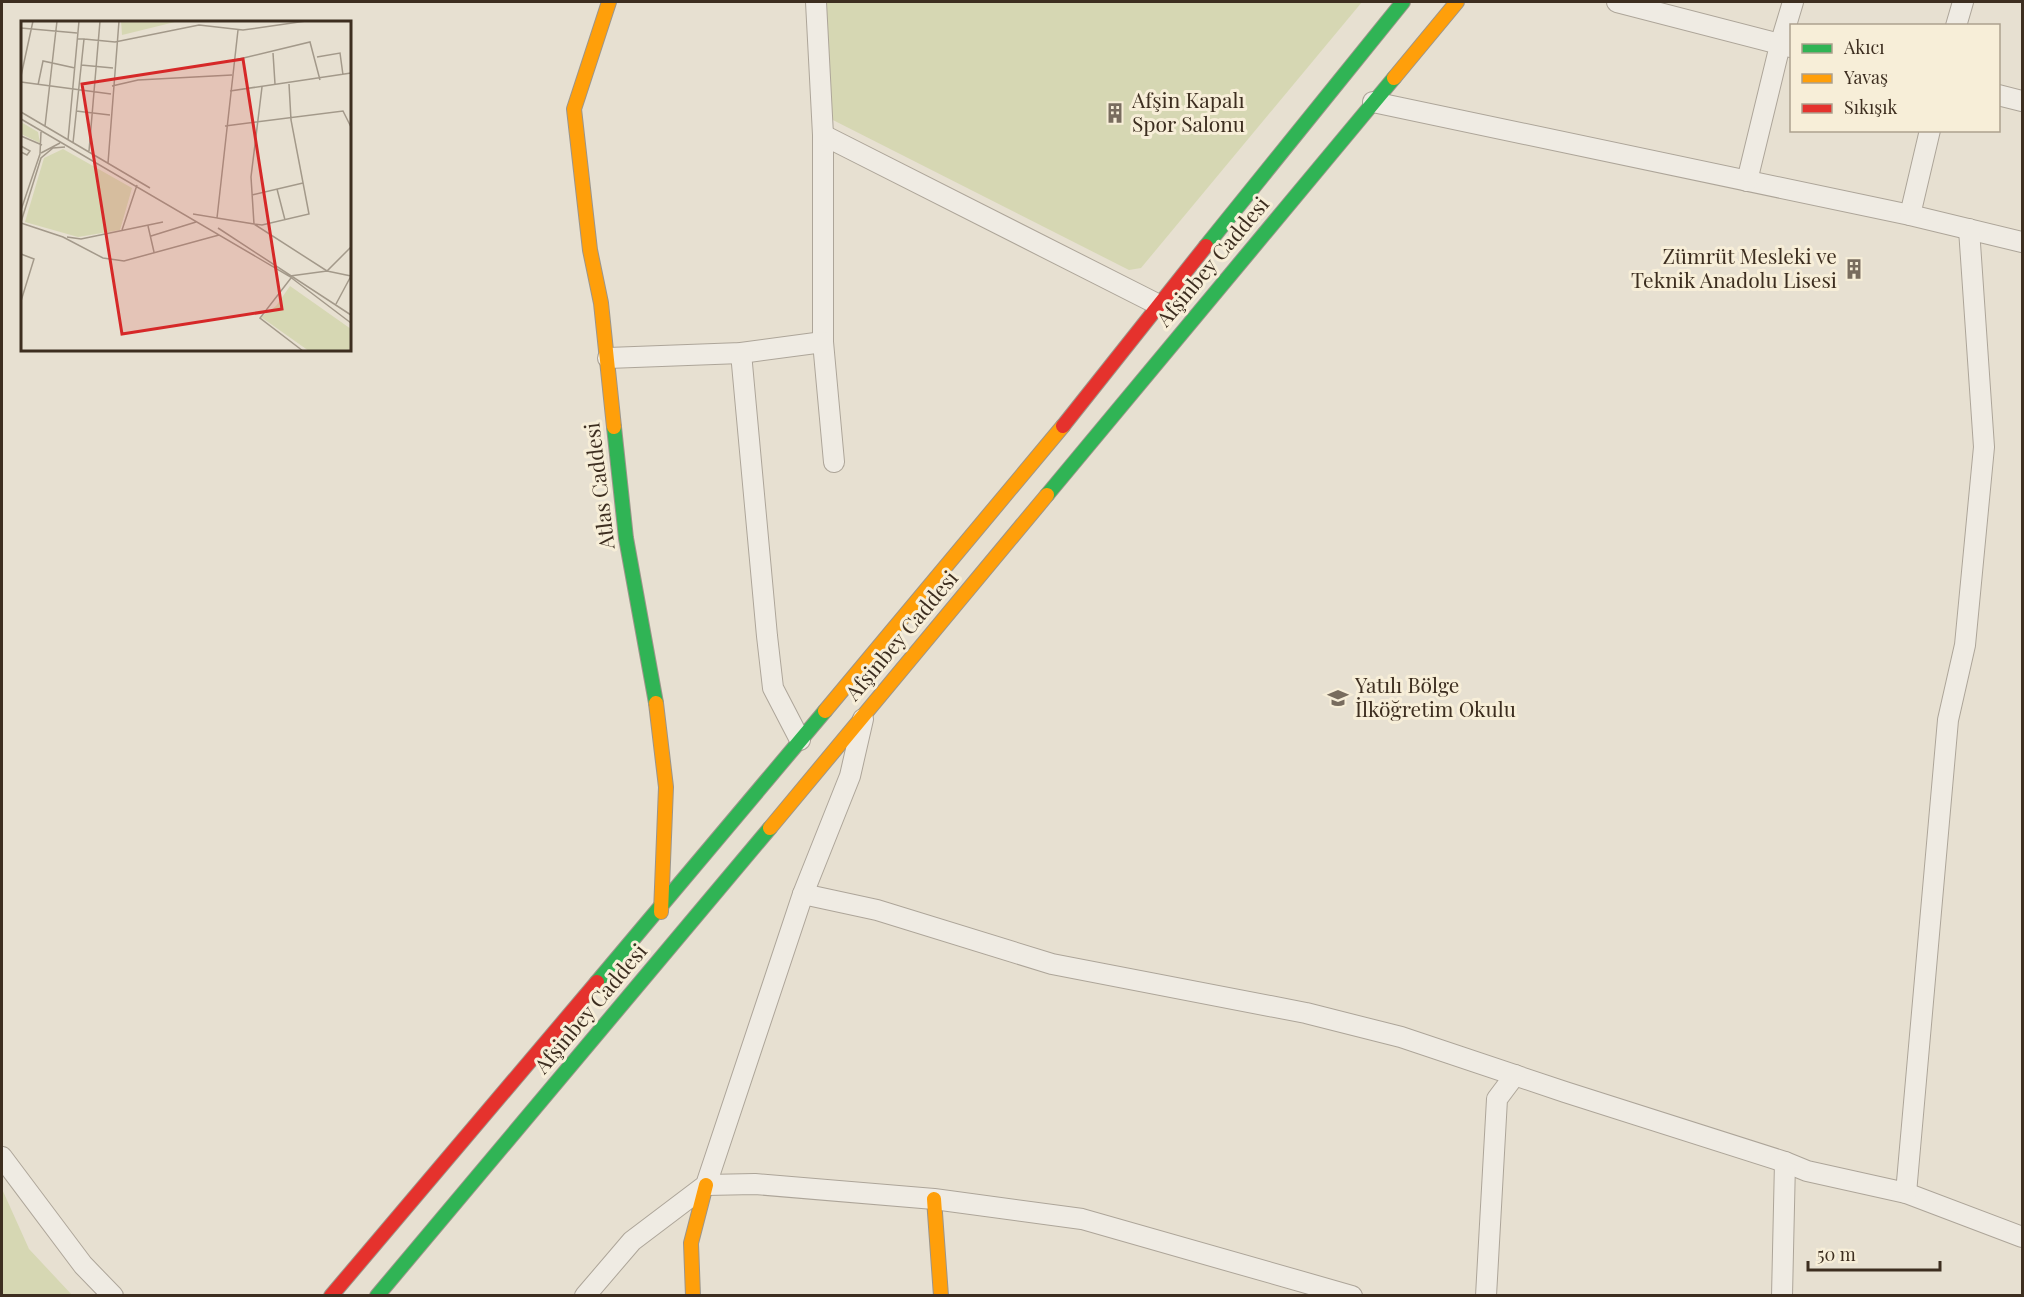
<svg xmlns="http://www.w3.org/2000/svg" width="2024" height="1297" font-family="'Playfair Display',serif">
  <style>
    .green { fill: #d6d7b3 }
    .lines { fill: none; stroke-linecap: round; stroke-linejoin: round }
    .street-casing { stroke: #ada599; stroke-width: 22 }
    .fast-casing { stroke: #9c958a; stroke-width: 16 }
    .slow-casing { stroke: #9c958a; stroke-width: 16 }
    .jam-casing { stroke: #9c958a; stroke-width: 16 }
    .street { stroke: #efebe3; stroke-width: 20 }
    .fast { stroke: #30b455; stroke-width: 14 }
    .slow { stroke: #ff9f0a; stroke-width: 14 }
    .jam { stroke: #e5322d; stroke-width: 14 }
    .labels { text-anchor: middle; stroke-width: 6; stroke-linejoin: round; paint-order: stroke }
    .poi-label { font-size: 21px; fill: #3d2e20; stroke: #f7eed8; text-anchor: start }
    .street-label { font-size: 21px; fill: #3d2e20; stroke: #f7eed8 }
    .inset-road { fill: none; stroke: #a3998a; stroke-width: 1.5 }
    .view { fill: #d62828; fill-opacity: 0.15; stroke: #d62828; stroke-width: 3 }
    .inset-edge { fill: none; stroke: #3d2e20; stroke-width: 3 }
  </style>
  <rect width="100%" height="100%" fill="#e7e0d1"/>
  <g class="green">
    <path d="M825,2H1362L1141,268L1129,270L825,116Z"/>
    <path d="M2,1189L29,1249L72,1295H2Z"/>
  </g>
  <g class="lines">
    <g class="street-casing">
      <g id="street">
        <path d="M816,2L823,135V342L834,462"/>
        <path d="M1617,2L1791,47"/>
        <path d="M1956,26L1963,2"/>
        <path d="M1998,95L2022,101"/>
        <path d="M1373,102L1910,215L2022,242"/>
        <path d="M823,135L1159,305"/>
        <path d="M1747,181L1780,45L1793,2"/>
        <path d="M1910,215L1930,130"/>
        <path d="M741,353L767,636L773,688L800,740"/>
        <path d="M608,358L741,353L823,342"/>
        <path d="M863,719L850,776L803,894L877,910L1052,964L1306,1013L1401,1037L1565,1092L1785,1162L1807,1171L1906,1193L2022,1237"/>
        <path d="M2,1157L83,1265L113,1296"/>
        <path d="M706,1185L755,1184L934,1199L1082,1219L1352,1296"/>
        <path d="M1906,1193L1948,720L1965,645L1984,447L1969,229"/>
        <path d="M585,1296L632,1241L706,1185L803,894"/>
        <path d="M1486,1296L1497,1099L1515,1075"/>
        <path d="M1782,1296L1785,1162"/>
      </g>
    </g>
    <g class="fast-casing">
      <g id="fast">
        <path d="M1206,246L1403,2"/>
        <path d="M614,427L626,538L656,703"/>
        <path d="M1047,495L1394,78"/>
        <path d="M597,982L825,711"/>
        <path d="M377,1296L770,828"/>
      </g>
    </g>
    <g class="slow-casing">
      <g id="slow">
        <path d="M609,2L574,109L590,250L601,303L614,427"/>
        <path d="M1394,78L1457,2"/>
        <path d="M656,703L666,787L661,912"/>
        <path d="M825,711L1063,426"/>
        <path d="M770,828L1047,495"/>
        <path d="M934,1199L941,1296"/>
        <path d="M693,1296L691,1243L706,1185"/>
      </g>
    </g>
    <g class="jam-casing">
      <g id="jam">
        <path d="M1063,426L1206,246"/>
        <path d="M331,1296L597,982"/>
      </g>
    </g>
    <use href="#street" class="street"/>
    <use href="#fast" class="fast"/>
    <use href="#slow" class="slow"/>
    <use href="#jam" class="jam"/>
  </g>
  <defs>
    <g id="building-bare" transform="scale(1.62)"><path d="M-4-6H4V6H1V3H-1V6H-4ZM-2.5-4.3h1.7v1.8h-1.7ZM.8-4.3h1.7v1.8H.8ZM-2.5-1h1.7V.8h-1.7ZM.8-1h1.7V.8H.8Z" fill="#786c5e" stroke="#f7eed8" stroke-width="2.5" paint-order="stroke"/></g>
    <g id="school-bare" transform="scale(1.62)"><path d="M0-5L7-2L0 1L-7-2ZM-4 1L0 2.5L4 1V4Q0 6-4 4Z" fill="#786c5e" stroke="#f7eed8" stroke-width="2.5" paint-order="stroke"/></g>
  </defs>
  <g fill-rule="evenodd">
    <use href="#building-bare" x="1115" y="113"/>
    <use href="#building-bare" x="1854" y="269"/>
    <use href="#school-bare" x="1338" y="698"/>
  </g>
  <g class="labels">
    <g class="poi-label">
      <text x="1132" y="108">Afşin Kapalı<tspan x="1132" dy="24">Spor Salonu</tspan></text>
      <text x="1837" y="264" text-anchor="end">Zümrüt Mesleki ve<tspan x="1837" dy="24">Teknik Anadolu Lisesi</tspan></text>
      <text x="1355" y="693">Yatılı Bölge<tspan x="1355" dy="24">İlköğretim Okulu</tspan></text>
    </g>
    <g class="street-label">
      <text transform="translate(1213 262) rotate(-50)" y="7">Afşinbey Caddesi</text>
      <text transform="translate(600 486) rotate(-97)" y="7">Atlas Caddesi</text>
      <text transform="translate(902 636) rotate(-50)" y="7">Afşinbey Caddesi</text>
      <text transform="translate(591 1009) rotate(-50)" y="7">Afşinbey Caddesi</text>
    </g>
  </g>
  <g transform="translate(21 21)">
    <rect width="330" height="330" fill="#e7e0d1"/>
    <path d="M100,0H158L101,14ZM0,101L17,111L19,122L0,113ZM42,128L111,167L99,209L57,216L4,201L23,137ZM269,265L330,308V330H288L240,296L255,285Z" fill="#d6d7b3"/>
    <path class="inset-road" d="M0,7L56,12M63,18L94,21L178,4L222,9L285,0M252,32L254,63M296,36L319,32L322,54M214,39L289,21L299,59M60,44L92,47M0,55L12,0M0,61L90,73M17,64L22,40L54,47M91,65L117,59L211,54M241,66L230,156L233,203L241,204L288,193L270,99L268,63M209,70L330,52M55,90L89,94M0,91L129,167M0,98L268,255L330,302M24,105L36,0M204,105L322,90L330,106M0,115L21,124M47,119L58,0M52,122L63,18H57M0,125L9,130L6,134L0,131M68,130L79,0M20,132L39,122M87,142L98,0M256,168L264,199M231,174L282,162M0,189L19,133L20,111M172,193L196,197L217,9M196,197L233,203L306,250L330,226M0,201L20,137L32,127L44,126M0,202L42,216L82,237L103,240L198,214M127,205L133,231M197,207L330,294M101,209L116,164M130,215L175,201M46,216L60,218L142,201M0,233L13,238L0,280M269,255L306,250L330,255M270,257L239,297L282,330M315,283L330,255"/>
    <path class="view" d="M222,38L261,288L101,313L61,63Z"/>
    <rect width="330" height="330" class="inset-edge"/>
  </g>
  <rect width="2024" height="1297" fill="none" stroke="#3d2e20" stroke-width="6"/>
  <rect x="1790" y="24" width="210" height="108" fill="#f7eed8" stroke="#ada18e" stroke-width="1.5"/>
  <rect x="1802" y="44" width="30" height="9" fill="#30b455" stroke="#ada18e" stroke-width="1.5"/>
  <text x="1844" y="54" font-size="18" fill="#3d2e20">Akıcı</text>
  <rect x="1802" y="74" width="30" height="9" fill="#ff9f0a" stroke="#ada18e" stroke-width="1.5"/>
  <text x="1844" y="84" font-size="18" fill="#3d2e20">Yavaş</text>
  <rect x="1802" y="104" width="30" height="9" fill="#e5322d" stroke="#ada18e" stroke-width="1.5"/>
  <text x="1844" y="114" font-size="18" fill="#3d2e20">Sıkışık</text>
  <path d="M1808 1261v9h132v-9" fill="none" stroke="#3d2e20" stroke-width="3"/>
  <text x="1817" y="1261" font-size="18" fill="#3d2e20" stroke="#f7eed8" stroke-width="4.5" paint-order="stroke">50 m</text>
</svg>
